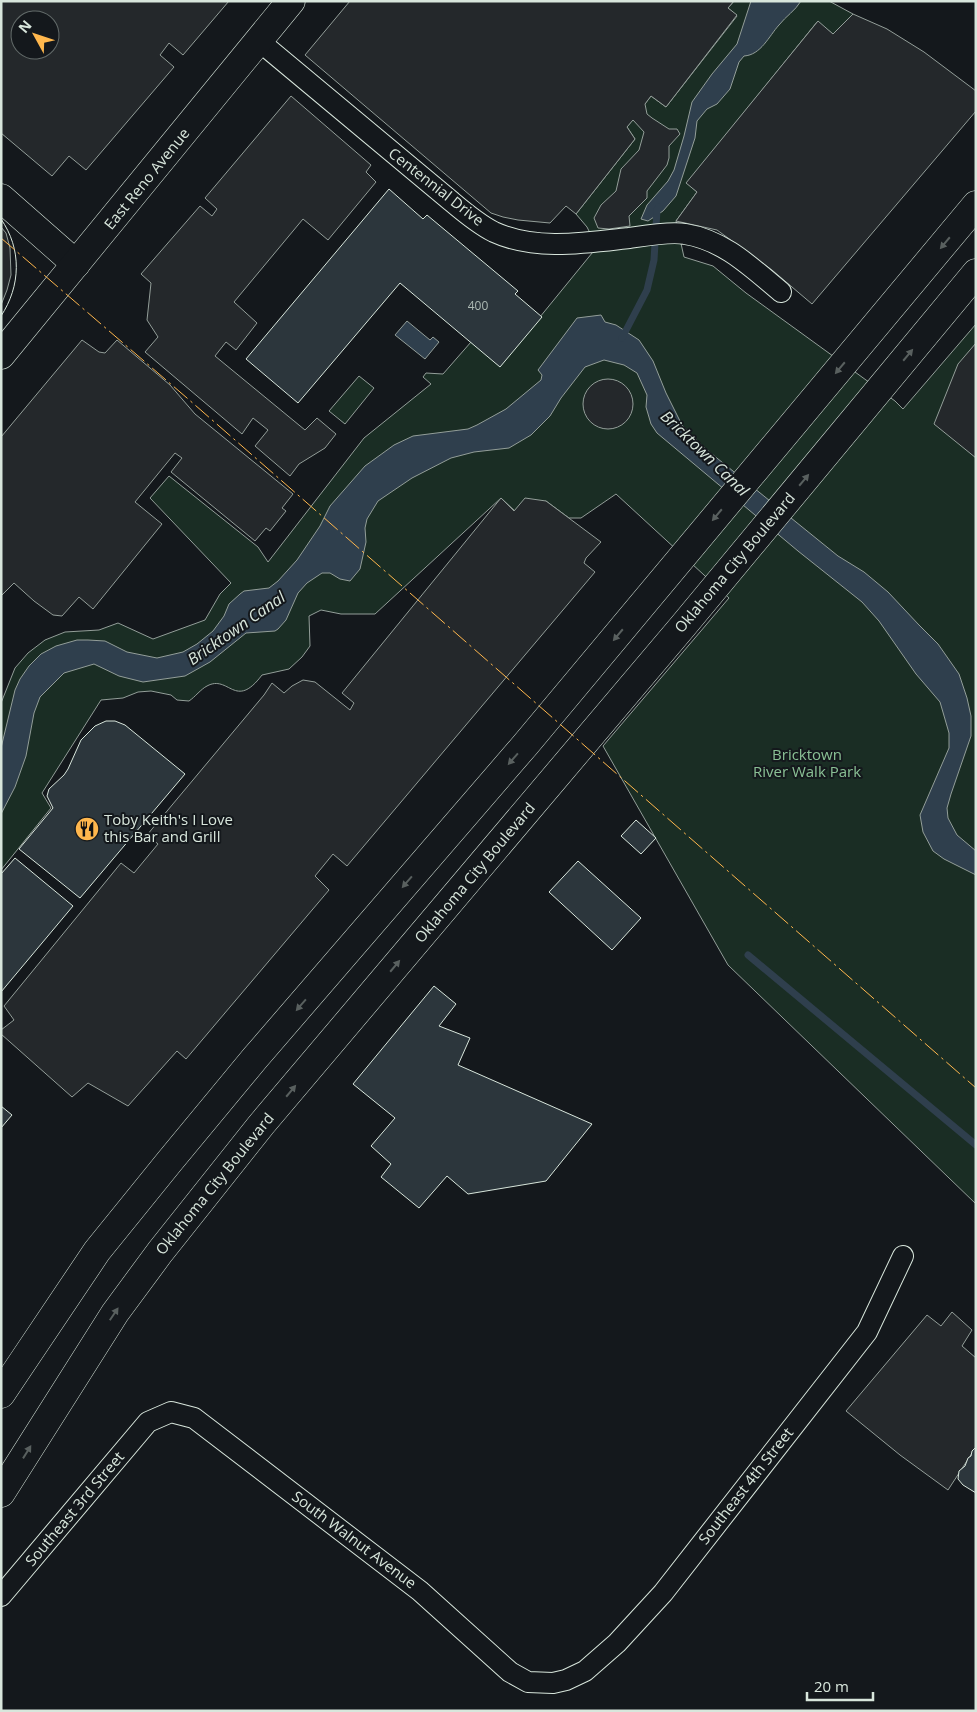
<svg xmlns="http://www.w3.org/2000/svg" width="977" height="1712" font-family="'Open Sans',sans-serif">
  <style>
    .green { fill: #1a2d24; stroke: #939e99 }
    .parking { fill: #24282b; stroke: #939e99; fill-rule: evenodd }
    .water { fill: #2f3f4d; stroke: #939e99 }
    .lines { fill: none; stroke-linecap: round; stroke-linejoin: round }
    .stream { stroke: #2f3f4d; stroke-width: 7 }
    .building { fill: #2c363c; stroke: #d8e6dc }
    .street-casing { stroke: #d8e6dc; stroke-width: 22 }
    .secondary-casing { stroke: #d8e6dc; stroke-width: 29 }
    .primary-casing { stroke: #d8e6dc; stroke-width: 29 }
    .street { stroke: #14181c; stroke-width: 20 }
    .secondary { stroke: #14181c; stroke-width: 28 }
    .primary { stroke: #14181c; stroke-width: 28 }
    .tram { stroke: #d8e6dc; stroke-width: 1 }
    .power { stroke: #ffb74d; stroke-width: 1; stroke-dasharray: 18 4 2.5 4; stroke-linecap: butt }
    .oneway { fill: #59605f }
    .labels { text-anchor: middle; stroke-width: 4; stroke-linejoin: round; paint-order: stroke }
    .number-label { font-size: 12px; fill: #adbab4 }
    .street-label { font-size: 15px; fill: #d8e6dc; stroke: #14181c }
    .park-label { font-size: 15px; fill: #8ac095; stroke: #14181c }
    .poi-label { font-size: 15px; fill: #d8e6dc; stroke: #14181c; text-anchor: start }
    .water-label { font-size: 16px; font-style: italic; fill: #d8e6dc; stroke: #14181c }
  </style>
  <rect width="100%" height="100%" fill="#14181c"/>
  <g class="green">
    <path d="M734,1H829L853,14L833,34L817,22L687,183L697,192L676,221L684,257L713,266L746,293L895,401L903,409L976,324V1204L728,965L603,746L729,598L616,494L581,518H569L546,501L515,511L501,498L375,614H341L321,610L309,616L310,646L302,657L289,669L262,675C235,711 229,674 207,686C201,689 195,697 189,701L177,700L171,695L151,691L138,692L123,698L101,700L42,793L51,808L1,870V703L15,668L28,653L45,640L65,632L99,630L118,623L153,639L205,620L220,594L231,583L150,498L169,476L258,547L268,562L364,438L431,384L423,377L426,373L443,374L471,342L500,366L597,247L587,227L576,214L635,139L627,127L651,96L666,107L737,16L728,8Z"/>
    <path d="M359,376L374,388L345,424L329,411Z"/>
  </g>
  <g class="parking">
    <path d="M1,1H229L183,55L169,43L160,55L174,67L86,170L69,156L52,176L1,133ZM20,20H50V50H20Z"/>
    <path d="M350,1H734L728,8L737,15L666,107L651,96L645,104L647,114L652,118L669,129H677L680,134L669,146V158L667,165L647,191V198L629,216L630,226L609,229L598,228L594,218L601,205L616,191L621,169L639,150L644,132L633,120L627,127L635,139L576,214L566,206L550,223L518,220L503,217L491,213L305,55Z"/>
    <path d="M853,14L887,29L924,52L976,91V111L812,304L772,270L717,230L676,221L697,192L686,183L818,21L833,34Z"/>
    <path d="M291,96L371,165L366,172L376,182L328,240L303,219L234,302L257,323L236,350L226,342L215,356L305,430L317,418L336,434L325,448L299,464L290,476L255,446L268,430L253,418L242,434L145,352L158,337L147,320L151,283L141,274L200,206L212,216L217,209L205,198Z"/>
    <path d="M1,227L6,233L10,248L11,275L7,290L1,305Z"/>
    <path d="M82,340L99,352L105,353L117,340L170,385L195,414L293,494L282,508L286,511L270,531L266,528L255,541L171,472L182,458L175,453L135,502L162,524L93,609L79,597L62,616L53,615L34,601L14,583L1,596V437Z"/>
    <path d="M976,343V458L934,424L958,364Z"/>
    <circle cx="608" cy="404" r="25"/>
    <path d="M501,498L514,511L525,498L546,501L601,542L586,558L584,563L595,572L347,866L333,854L315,876L329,890L186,1059L177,1051L128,1106L88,1083L72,1097L1,1034V1030L14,1020L4,1006L121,863L134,873L158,844L147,835L264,695L272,683L284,693L292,686L303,680L315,682L350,710L354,703L342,693Z"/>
    <path d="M952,1312L972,1330L962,1346L976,1358V1447L948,1490L900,1455L846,1411L927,1315L941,1326Z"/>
  </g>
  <g class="water">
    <path d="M751,1H801C795,11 786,16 779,25C769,36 761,55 744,56L739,62L730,89L717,104L707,109L697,121L695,138L676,196L663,211L648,221L641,219L647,205L668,181L674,170L684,136L692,102L712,74L737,44Z"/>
    <path d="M601,315L605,322L616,325L639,340L653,361L666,393L682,425L707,450L838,556L864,572L888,592L919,625L938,644L959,674L967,698L971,716V736L951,794L947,808L948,818L957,835L976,851V875L944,859L933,851L923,832L920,815L949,748V733L940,702L916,674L879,621L862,602L798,551L657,433L651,424L646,407L647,395L637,373L624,365L604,360L585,367L561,398L550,416L531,435L509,448L474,452L451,458L412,478L378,501L367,519L365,528L366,542L360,569L350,581L340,579L330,573H322L307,583L298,593L286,620L278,629L275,631L246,633L210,662L185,676L143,682L119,676L94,664L64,673L40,697L34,713L26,756L15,787L1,814V748L15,690L20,679L29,666L41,654L56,646L77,640H88L105,641L127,652L157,658L183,652L197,644L213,631L224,616L229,604L240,594L244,591L269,588L278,581L297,560L320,526L330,506L365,466L394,445L413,436L468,429L477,425L506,409L541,380L542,375L538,370L577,318Z"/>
    <path d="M407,321L430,340L433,337L439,342L425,359L395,335Z"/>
  </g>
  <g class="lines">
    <g class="stream">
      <path d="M622,338L647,290L654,260L657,210L659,207"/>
      <path d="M748,955L976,1145"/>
    </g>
  </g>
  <g class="building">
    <path d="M389,189L423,219L427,215L518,291L515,294L542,317L500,367L400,283L298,403L246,359Z"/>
    <path d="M106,721H115L125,725L185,774L80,898L19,849L53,808L47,796L49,789L64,775L68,769L81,740L95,726Z"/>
    <path d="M636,820L656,838L641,854L621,836Z"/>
    <path d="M15,858L73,906L1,992V874Z"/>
    <path d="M578,861L641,918L612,950L549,892Z"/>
    <path d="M434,986L456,1004L439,1026L470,1038L458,1065L592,1124L546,1181L468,1194L447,1176L419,1208L381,1177L391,1164L371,1146L395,1118L353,1084Z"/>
    <path d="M1,1106L12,1115L1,1128Z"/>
    <path d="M976,1447V1493L963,1485L958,1479L959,1471L965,1466L968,1458L971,1456L972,1451Z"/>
  </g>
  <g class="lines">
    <g class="street-casing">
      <g id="street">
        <path d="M259,41L451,201C464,212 478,224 494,232C535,251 585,243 629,238C643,236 671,231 685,234C724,240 752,268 781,292"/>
        <path d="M1,1596L148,1422L171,1412L194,1418L420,1591L510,1672L528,1682L553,1683L566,1680L585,1671L617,1643L663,1593L867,1332L903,1256"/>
      </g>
    </g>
    <g class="secondary-casing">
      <g id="secondary">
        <path d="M1,198L76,264"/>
        <path d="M1,355L291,1"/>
      </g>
    </g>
    <g class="primary-casing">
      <g id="primary">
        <path d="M1,1394L97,1251L169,1162L255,1058L526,744L976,205"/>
        <path d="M1,1493L115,1313L160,1252L261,1125L683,626L976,273"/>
      </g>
    </g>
    <use href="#street" class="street"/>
    <use href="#secondary" class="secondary"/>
    <use href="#primary" class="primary"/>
    <path class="tram" d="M1,219C22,249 21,286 1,316"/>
    <path class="power" d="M1,238L187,398L976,1088"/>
  </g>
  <defs><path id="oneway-solid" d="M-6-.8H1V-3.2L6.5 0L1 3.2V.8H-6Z" transform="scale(1.25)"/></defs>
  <g class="oneway">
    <use href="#oneway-solid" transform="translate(945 243) rotate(130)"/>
    <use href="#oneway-solid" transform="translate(908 355) rotate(-50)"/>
    <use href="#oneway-solid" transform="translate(840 368) rotate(130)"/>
    <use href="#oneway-solid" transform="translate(804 480) rotate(-50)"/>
    <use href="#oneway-solid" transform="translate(717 515) rotate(130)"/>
    <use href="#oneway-solid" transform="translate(618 635) rotate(130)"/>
    <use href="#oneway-solid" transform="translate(513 759) rotate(131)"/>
    <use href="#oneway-solid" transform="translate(407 882) rotate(131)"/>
    <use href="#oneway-solid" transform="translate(395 966) rotate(-50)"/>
    <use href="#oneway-solid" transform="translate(301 1005) rotate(131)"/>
    <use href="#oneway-solid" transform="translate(291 1091) rotate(-50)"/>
    <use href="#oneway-solid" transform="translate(114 1314) rotate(-56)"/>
    <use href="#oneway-solid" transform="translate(27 1452) rotate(-58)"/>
  </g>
  <defs>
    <g id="restaurant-disc" transform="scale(1.25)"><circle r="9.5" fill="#ffb74d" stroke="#14181c"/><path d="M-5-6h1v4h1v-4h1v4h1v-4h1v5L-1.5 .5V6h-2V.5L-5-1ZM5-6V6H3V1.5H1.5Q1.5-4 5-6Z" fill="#111"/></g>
  </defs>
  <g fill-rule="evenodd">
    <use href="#restaurant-disc" x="87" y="829"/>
  </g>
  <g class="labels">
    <g class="number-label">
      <text x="478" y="310">400</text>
    </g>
    <g class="street-label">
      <text transform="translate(147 179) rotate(-51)" y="5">East Reno Avenue</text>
      <text transform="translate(436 187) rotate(38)" y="5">Centennial Drive</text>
      <text transform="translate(735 563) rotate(-50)" y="5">Oklahoma City Boulevard</text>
      <text transform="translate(475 873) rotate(-50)" y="5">Oklahoma City Boulevard</text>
      <text transform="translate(215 1184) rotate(-51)" y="5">Oklahoma City Boulevard</text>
      <text transform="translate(746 1486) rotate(-52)" y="5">Southeast 4th Street</text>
      <text transform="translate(75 1509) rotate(-50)" y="5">Southeast 3rd Street</text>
      <text transform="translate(354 1540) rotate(37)" y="5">South Walnut Avenue</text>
    </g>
    <g class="park-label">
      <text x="807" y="760">Bricktown<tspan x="807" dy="17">River Walk Park</tspan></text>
    </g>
    <g class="poi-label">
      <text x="104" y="825">Toby Keith's I Love<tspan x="104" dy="17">this Bar and Grill</tspan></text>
    </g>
    <g class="water-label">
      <text transform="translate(705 453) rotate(44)" y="6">Bricktown Canal</text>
      <text transform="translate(236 628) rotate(-35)" y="6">Bricktown Canal</text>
    </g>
  </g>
  <rect width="977" height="1712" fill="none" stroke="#d8e6dc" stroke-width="5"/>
  <g transform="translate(35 35) rotate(310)"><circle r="24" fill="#14181c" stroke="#626a69"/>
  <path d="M0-4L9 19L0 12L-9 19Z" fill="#ffb74d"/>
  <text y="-8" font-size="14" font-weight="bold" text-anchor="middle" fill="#d8e6dc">N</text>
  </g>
  <path d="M807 1692v8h66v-8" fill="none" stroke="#d8e6dc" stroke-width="2.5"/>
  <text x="814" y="1692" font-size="15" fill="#d8e6dc" stroke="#14181c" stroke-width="4" paint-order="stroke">20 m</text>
</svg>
